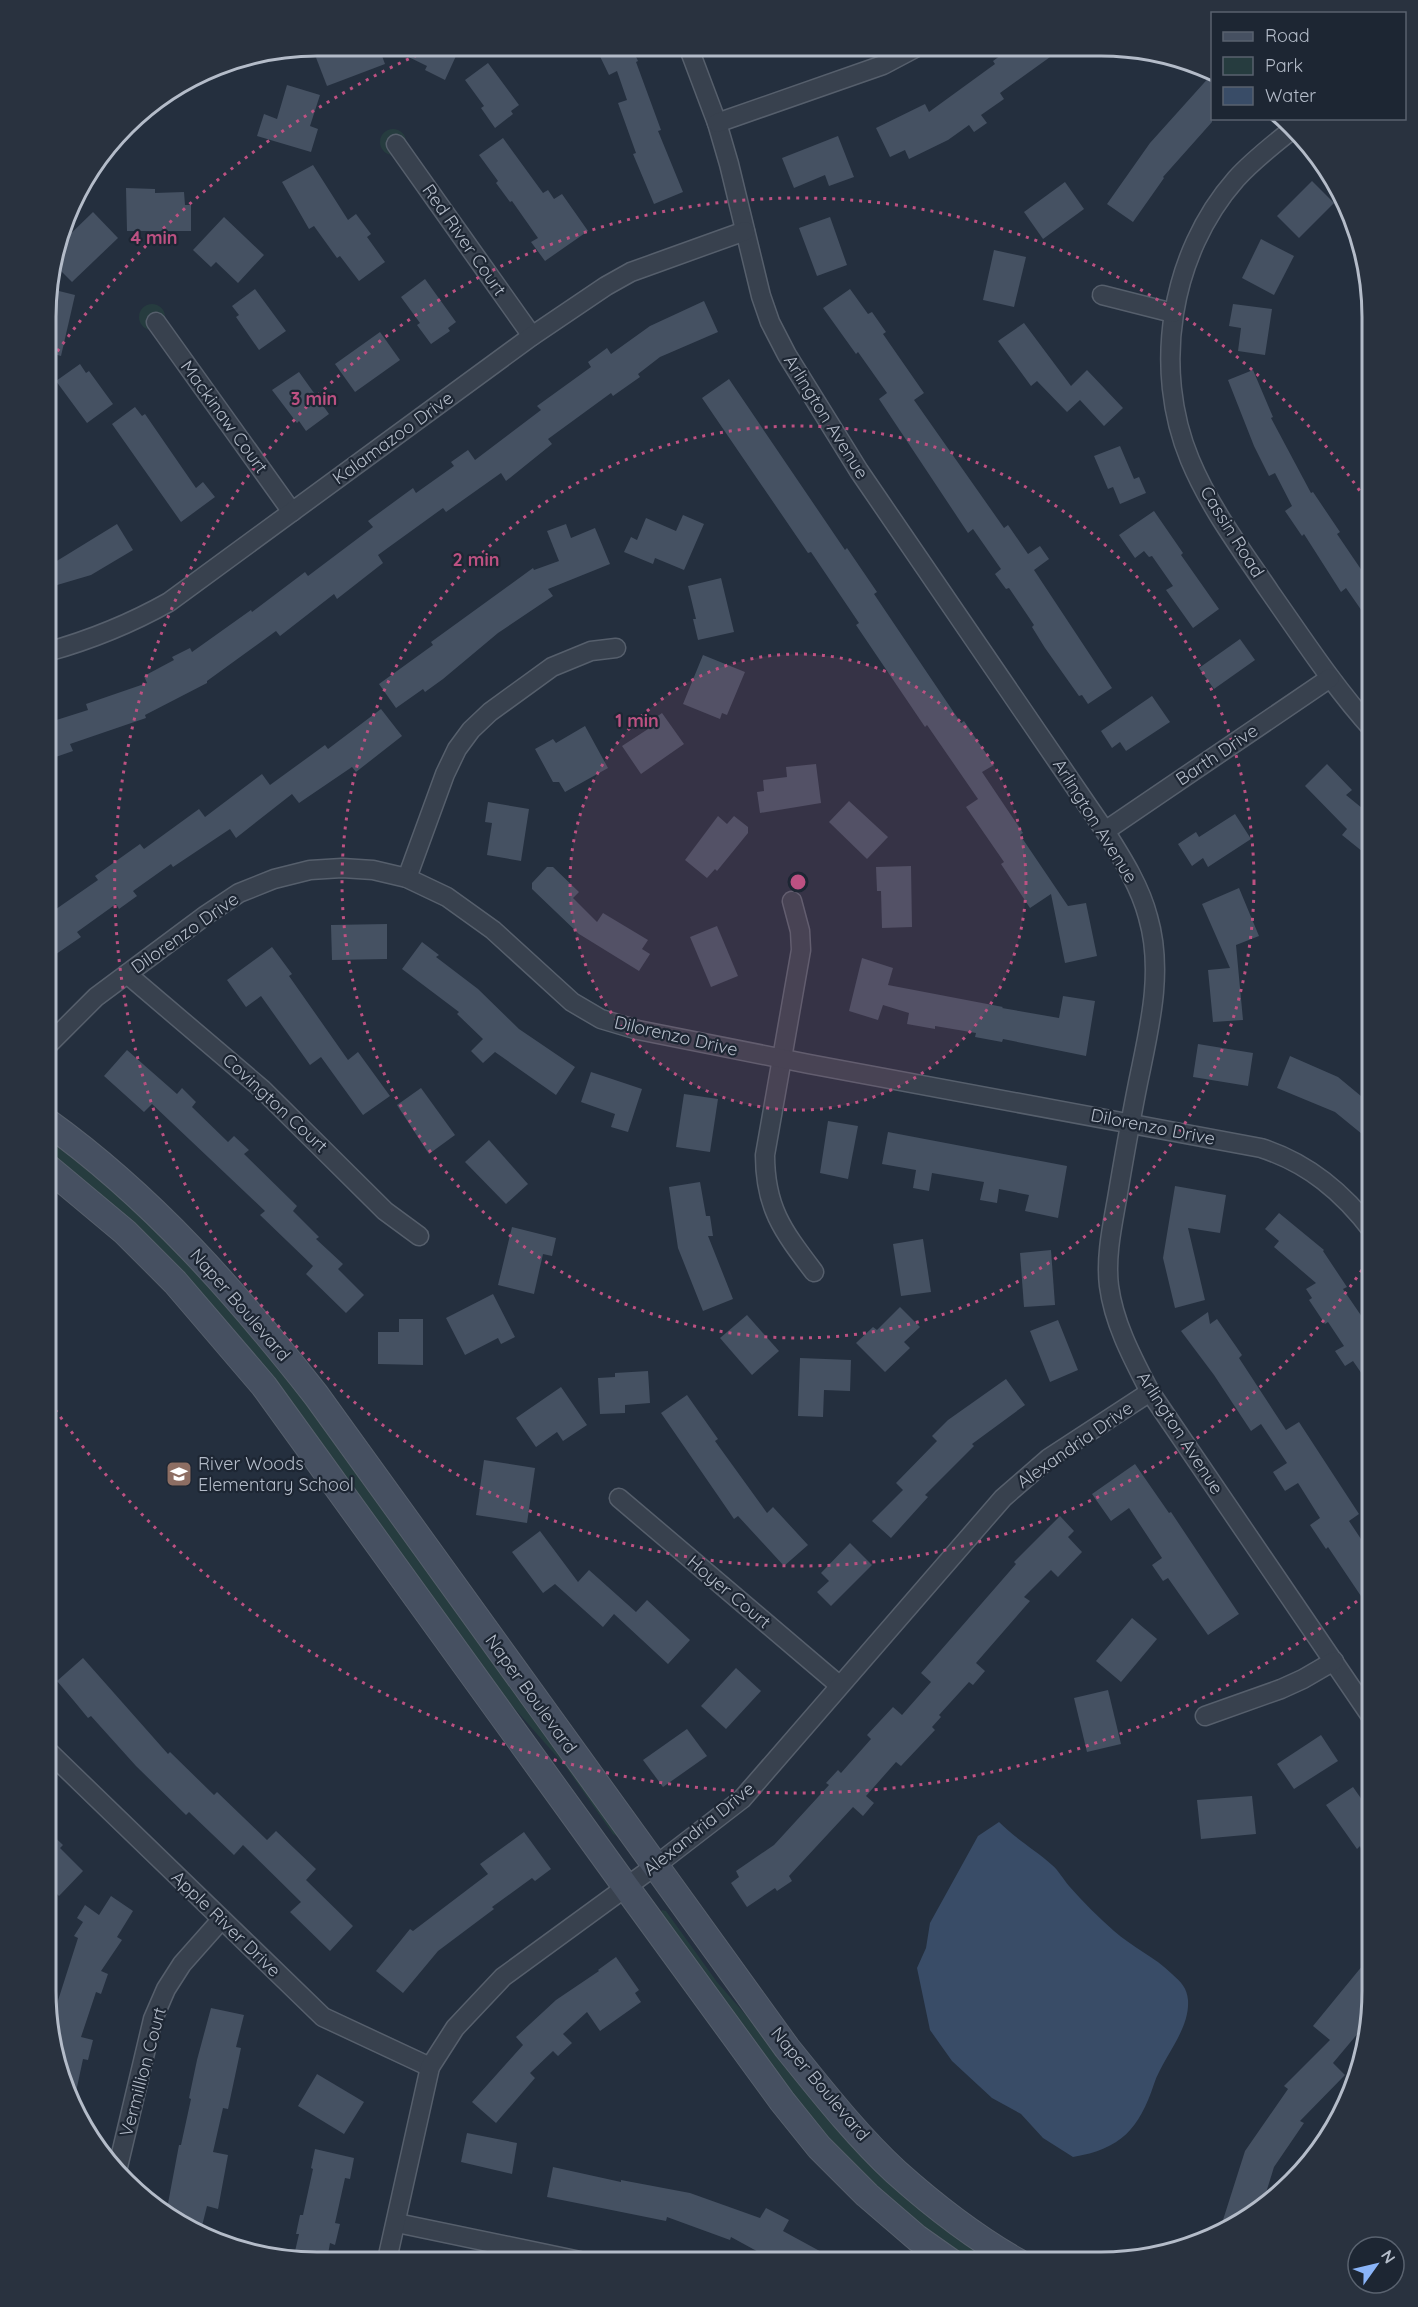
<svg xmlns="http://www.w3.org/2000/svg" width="1418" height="2307" font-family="Quicksand,sans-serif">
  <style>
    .green { fill: #263c3f }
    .water { fill: #394c67 }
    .building { fill: #455162 }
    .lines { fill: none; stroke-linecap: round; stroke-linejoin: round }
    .street-casing { stroke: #565f6c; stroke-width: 21 }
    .secondary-casing { stroke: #565f6c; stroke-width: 28 }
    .street { stroke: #38414e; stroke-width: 18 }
    .secondary { stroke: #465061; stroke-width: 26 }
    .ring { fill: none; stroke: #bd5182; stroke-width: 3; stroke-dasharray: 3 6 }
    .labels { text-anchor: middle; stroke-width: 4.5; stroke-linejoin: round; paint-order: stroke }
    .street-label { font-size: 18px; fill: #b4bcc9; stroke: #1d2633 }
    .poi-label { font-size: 18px; fill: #b4bcc9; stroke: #1d2633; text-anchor: start }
    .rim { fill: none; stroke: #b4bcc9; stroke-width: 3 }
    .centre { fill: #bd5182; stroke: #1d2633; stroke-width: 3 }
    .ring-label { font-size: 18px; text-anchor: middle; font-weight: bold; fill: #bd5182; stroke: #1d2633; stroke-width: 4.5; stroke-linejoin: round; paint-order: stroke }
  </style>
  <rect width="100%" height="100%" fill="#242f3e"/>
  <g class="green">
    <circle cx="393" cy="142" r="13"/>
    <circle cx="152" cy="317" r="13"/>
    <path d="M46,1131L116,1188L265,1343L620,1834L617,1836L613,1834L566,1767L500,1692L247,1345C187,1273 120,1210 46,1151Z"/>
    <path d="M662,1910L666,1911L717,1982L772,2045L1002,2262C993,2262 983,2263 974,2262C964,2260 946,2243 937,2236C820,2152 744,2028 660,1914Z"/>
  </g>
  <path class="water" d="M999,1822C1017,1840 1034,1849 1052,1865C1059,1871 1063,1879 1069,1886C1083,1902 1098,1917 1114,1931C1132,1947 1155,1957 1172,1974C1181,1982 1187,1988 1188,2000C1190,2030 1163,2057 1154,2084C1139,2129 1121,2149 1073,2157L1043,2138L1021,2114L992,2098L952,2061L930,2030L917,1968L926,1948L930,1923L978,1836Z"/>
  <g class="building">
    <path d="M343,45H378L385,64L327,86L315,55Z"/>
    <path d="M384,45H461L445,80L425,70L427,66Z"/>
    <path d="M595,46H631L638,61L636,62L661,130L658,131L683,192L654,204L633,154L636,153L618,103L627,100L617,71L609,75Z"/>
    <path d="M1012,47H1064L1000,93L1004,99L981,115L987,123L974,132L969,125L948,140L909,159L905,150L890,157L876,128L925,104L929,112L995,64L993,61Z"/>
    <path d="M488,63L519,105L511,111L513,114L495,128L481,108L484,106L465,80Z"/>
    <path d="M1212,74V122L1163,177L1164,178L1133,222L1107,204L1150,143Z"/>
    <path d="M287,85L320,95L310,126L318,129L311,152L257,136L264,114L277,119Z"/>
    <path d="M838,136L854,177L829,186L825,175L794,188L782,158Z"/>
    <path d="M503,138L543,193L548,190L554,199L562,194L588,231L545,261L531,242L538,238L512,201L510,202L496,183L498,181L479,155Z"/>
    <path d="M313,165L348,220L356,214L371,234L367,237L385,262L359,281L340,256L337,258L314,226L309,229L282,182Z"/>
    <path d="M1312,181L1334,203L1299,238L1277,216Z"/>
    <path d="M1065,182L1084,209L1043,239L1024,212Z"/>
    <path d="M126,188L155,189V193L184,192L185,205H191V231H127Z"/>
    <path d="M93,212L118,238L72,282L53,263L58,246Z"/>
    <path d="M224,217L264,255L238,283L216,262L211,267L193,250Z"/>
    <path d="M830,217L847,265L817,276L799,228Z"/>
    <path d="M1261,239L1294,256L1274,295L1242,278Z"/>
    <path d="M994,250L1026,257L1014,307L983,300Z"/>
    <path d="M425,279L456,322L448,328L450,331L431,344L417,325L420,323L401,297Z"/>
    <path d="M47,288L75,295L61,356L47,352Z"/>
    <path d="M255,289L286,331L259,350L236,317L239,315L232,306Z"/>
    <path d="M850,289L868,314L872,312L886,332L883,334L924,393L914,400L1004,528L1008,525L1028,554L1040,546L1049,559L1034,570L1112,688L1088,704L1082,695L1079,696L1045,648L1032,627L1034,625L1009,588L1006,589L995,574L1001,569L973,529L968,533L879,399L887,393L858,352L856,354L823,308Z"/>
    <path d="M704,301L718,332L660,357L638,374L640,377L613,396L611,393L548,439L552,444L506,481L501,473L446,512L443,508L378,555L383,563L337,599L334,594L280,636L276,631L207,681V683L145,715L146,718L70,744L73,751L47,760V723L88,710L86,704L147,683L144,676L174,660L172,657L190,648L192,652L251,610L252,612L305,572L308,576L373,527L368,521L413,488L416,493L454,466L451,462L468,450L475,460L541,410L537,406L591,367L588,362L607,348L611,354L650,326Z"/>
    <path d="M1233,304L1272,309L1265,355L1238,351L1241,328L1229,326Z"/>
    <path d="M1024,323L1071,386L1087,370L1123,408L1104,426L1080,400L1067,412L1037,381L1031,386L998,341Z"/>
    <path d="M380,332L400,360L355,392L335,364Z"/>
    <path d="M80,364L86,373L89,371L113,404L87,423L56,381Z"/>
    <path d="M1253,370L1273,417L1271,418L1311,493L1313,492L1340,532L1337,534L1373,587V627L1346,588L1341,592L1304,534L1302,536L1285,511L1292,506L1275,473L1269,476L1254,446L1228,380Z"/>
    <path d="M299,372L329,414L306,431L299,421L297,423L272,390Z"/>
    <path d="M729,379L845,550L847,548L877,592L874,594L961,723L964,721L994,765L982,772L1023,833L1020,835L1068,906L1086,903L1097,956L1065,963L1051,894L1030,908L1001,864L1004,862L966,807L978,799L927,725L925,727L856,625L859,623L811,552L808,553L702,398Z"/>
    <path d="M135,407L142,416L145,414L196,488L203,482L215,497L181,522L112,424Z"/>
    <path d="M1120,446L1134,479L1139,477L1146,493L1120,504L1113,487L1108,489L1094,456Z"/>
    <path d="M1154,511L1183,553L1181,555L1219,609L1193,628L1166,590L1173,586L1152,556L1149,557L1144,551L1135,558L1119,535Z"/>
    <path d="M683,515L704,524L684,570L655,558L653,564L624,552L631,537L637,540L646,518L676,531Z"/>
    <path d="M117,524L133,550L91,575L47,588V567Z"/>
    <path d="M566,524L571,538L595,528L610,564L548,589L553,596L498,633L443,679L425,692L423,689L396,708L379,684L433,645L431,642L533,568L534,570L559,561L547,531Z"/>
    <path d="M721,578L734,632L698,640L693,619H696L688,586Z"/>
    <path d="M1240,639L1255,660L1214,689L1199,668Z"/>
    <path d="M703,655L745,672L727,715L722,713L720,719L683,704Z"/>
    <path d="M1152,696L1170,722L1126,751L1120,742L1112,748L1101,731Z"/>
    <path d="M381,709L402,736L356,772L352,767L299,803L292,794L236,838L230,829L173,867L171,864L133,891L137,896L119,909L116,904L77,932L81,937L46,961V916L98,880L95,876L140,844L144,849L199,809L205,817L262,774L270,785L325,745L328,749Z"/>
    <path d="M662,713L684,744L641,774L622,746L648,729L645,725Z"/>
    <path d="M585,726L608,768L565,792L559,782H553L535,749L553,739L556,743Z"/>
    <path d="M816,764L821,803L760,813L757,792L764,791L763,780L787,777L786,767Z"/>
    <path d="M1327,764L1352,790L1346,795L1373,817V860L1342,835L1347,829L1305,786Z"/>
    <path d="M849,801L888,837L867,859L829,822Z"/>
    <path d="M488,802L529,809L521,861L487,855L492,823L485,822Z"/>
    <path d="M1235,814L1251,839L1208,867L1203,858L1192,866L1178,844L1196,832L1199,837Z"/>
    <path d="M718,816L727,824L734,816L748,827V833L717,871L715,869L707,878L685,860Z"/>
    <path d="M911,866L912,927L882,928L881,891H877L876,867Z"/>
    <path d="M547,867H553L579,892L573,898L597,922L603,913L648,940L642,949L650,954L639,971L579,934L532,889V883Z"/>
    <path d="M1239,888L1259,936L1236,945L1243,1020L1213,1022L1208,970L1230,968L1202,904Z"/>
    <path d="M387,924V959L332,960L331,925Z"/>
    <path d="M717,926L738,976L711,987L690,937Z"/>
    <path d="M422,942L439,955L436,957L478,989L519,1029L575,1067L556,1095L495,1052L483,1063L471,1051L483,1039L457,1014L459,1012L402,969Z"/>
    <path d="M272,947L292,974L289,976L348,1060L358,1052L390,1096L363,1115L321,1057L310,1065L261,996L246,1007L227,980Z"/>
    <path d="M862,958L893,968L888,985L1003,1007L1002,1008L1059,1018L1063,996L1095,1001L1086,1056L1003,1039L1002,1042L975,1037L976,1033L935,1026V1029L907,1024L909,1013L883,1005L878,1020L849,1011Z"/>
    <path d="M1198,1044L1253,1053L1248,1086L1193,1077Z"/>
    <path d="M127,1050L177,1094L182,1088L196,1102L192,1107L228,1142L234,1136L249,1150L244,1154L297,1206L293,1211L319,1237L316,1239L343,1264L338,1269L364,1295L346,1313L306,1274L313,1266L260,1215L265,1211L152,1104L144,1112L104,1076Z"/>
    <path d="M1290,1056L1338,1077L1373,1106V1143L1335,1112L1277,1088Z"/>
    <path d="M591,1072L642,1089L628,1132L611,1127L615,1114L581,1102Z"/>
    <path d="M421,1088L455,1135L429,1154L397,1105Z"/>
    <path d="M684,1094L718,1099L710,1152L676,1147Z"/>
    <path d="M828,1121L858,1126L848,1179L820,1173Z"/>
    <path d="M888,1132L1067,1166L1058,1218L1025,1211L1029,1195L999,1189L997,1203L980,1200L984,1182L932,1173L929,1191L913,1188L916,1170L882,1164Z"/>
    <path d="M489,1140L528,1184L506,1204L465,1162Z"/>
    <path d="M700,1182L706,1216H710L713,1236H708L733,1299L703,1311L678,1248L669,1187Z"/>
    <path d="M1175,1186L1226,1195L1220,1233L1188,1228L1205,1300L1175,1308L1163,1258Z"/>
    <path d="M1279,1213L1324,1250L1323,1251L1347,1287L1343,1289L1373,1333V1390L1353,1361L1345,1366L1335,1351L1344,1346L1328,1322L1325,1324L1309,1300L1312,1298L1306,1289L1316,1283L1274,1247L1279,1241L1265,1229Z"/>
    <path d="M512,1227L556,1238L552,1256L543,1254L534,1294L498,1285Z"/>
    <path d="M923,1239L931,1292L901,1296L893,1244Z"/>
    <path d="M1051,1250L1055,1305L1024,1307L1020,1253Z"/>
    <path d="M493,1294L515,1337L501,1344L498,1338L465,1355L446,1318Z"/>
    <path d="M900,1307L920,1327L904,1342L910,1348L885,1372L856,1343L873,1327L877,1330Z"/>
    <path d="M1208,1312L1210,1324L1217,1319L1242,1355L1239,1358L1286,1430L1299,1422L1359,1514L1349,1521L1373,1557V1614L1328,1547L1326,1549L1310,1525L1320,1518L1298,1483L1285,1491L1273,1472L1287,1463L1261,1424L1251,1431L1214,1375L1181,1331Z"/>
    <path d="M747,1315L779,1351L752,1375L720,1338Z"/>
    <path d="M399,1319H423V1365L378,1364V1332H399Z"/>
    <path d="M1058,1320L1078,1370L1050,1382L1030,1331Z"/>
    <path d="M800,1358L851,1360L850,1391L824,1390L823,1417L798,1416Z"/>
    <path d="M648,1371L650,1403L625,1405V1413L600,1414L598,1378L615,1377V1373Z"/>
    <path d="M1006,1379L1025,1405L972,1444L974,1446L925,1495L928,1497L891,1538L872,1521L903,1490L896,1483L937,1441L932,1436L948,1420Z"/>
    <path d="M561,1387L587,1425L563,1441L557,1432L536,1447L516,1418Z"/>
    <path d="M687,1395L718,1439L715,1441L767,1513L773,1507L808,1545L784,1566L738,1516L734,1519L661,1413Z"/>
    <path d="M484,1460L535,1468L527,1523L476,1515Z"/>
    <path d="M1135,1464L1169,1513L1171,1512L1239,1614L1208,1635L1168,1578L1163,1581L1152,1565L1162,1558L1129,1508L1111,1521L1092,1494Z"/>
    <path d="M1060,1516L1074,1531L1068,1537L1082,1552L1058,1577L1051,1570L1024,1597L1030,1601L976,1663L985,1671L973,1685L969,1682L939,1715L941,1717L932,1727L935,1730L901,1766L896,1762L866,1796L874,1803L863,1816L853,1807L789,1876L792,1881L777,1891L775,1888L747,1907L731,1883L739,1877L736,1871L774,1845L829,1785L826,1783L838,1770L841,1773L871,1739L867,1735L893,1707L902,1715L931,1682L921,1673L1016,1564L1014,1562Z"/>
    <path d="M540,1531L578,1582L589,1570L636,1612L647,1600L690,1640L668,1664L614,1614L603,1627L555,1584L543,1593L512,1552Z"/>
    <path d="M850,1543L872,1565L831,1606L817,1592L829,1581L821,1573Z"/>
    <path d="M1132,1618L1157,1639L1121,1682L1096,1661Z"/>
    <path d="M83,1658L168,1754L170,1752L214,1795L217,1792L267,1840L276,1831L316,1869L306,1880L353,1926L330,1951L290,1912L301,1902L243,1845L234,1855L189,1812L186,1815L136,1766L91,1716L88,1718L74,1701L57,1681Z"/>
    <path d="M736,1668L761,1691L726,1729L701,1706Z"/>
    <path d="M1108,1690L1121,1744L1087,1752L1074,1698Z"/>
    <path d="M687,1729L707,1756L663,1787L643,1760Z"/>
    <path d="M1321,1735L1338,1761L1294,1789L1277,1764Z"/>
    <path d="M1353,1787L1372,1814V1874H1370L1360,1846L1357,1849L1326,1805Z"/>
    <path d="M1252,1796L1256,1834L1201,1839L1197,1800Z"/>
    <path d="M45,1828L63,1845L60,1848L83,1871L59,1896L45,1882Z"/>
    <path d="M524,1832L551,1869L535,1881L532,1878L492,1907L494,1909L438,1951L403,1993L376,1971L410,1929L413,1931L488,1874L480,1864Z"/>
    <path d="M111,1896L133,1911L117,1937L122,1940L101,1971L108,1974L101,1994L96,1992L81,2037L93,2040L88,2060L83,2059L73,2106L66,2094L53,2032L58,2014L54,2013L78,1938L74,1936L83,1922L77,1918L85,1905L99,1915Z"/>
    <path d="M1372,1954V2008L1366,2037L1359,2032L1333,2063L1345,2075L1300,2121L1304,2123L1274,2167L1261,2209L1235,2224L1223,2220L1245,2151L1288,2089L1284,2086L1330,2040L1313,2026Z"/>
    <path d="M616,1957L639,1990L635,1993L641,2002L600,2031L587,2012L563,2034L572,2043L558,2056L553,2051L530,2073L535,2078L496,2123L472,2102L523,2045L516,2037L556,2000L599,1971L598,1970Z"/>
    <path d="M211,2008L244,2015L236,2047L241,2048L228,2109L223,2108L213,2152L228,2155L218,2209L207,2206L200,2234L166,2214L179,2145H181L191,2099L189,2098L197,2060Z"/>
    <path d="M317,2074L364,2102L344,2134L298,2106Z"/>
    <path d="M467,2133L517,2143L512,2174L461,2162Z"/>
    <path d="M315,2149L354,2158L350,2179L345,2178L335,2223L340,2224L335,2245L330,2243L327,2260H293L299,2234H296L300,2215H303L313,2169L311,2168Z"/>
    <path d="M553,2167L621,2182V2180L690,2193L760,2218L766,2208L789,2220L783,2231L838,2261H775L731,2237L730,2240L667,2217L666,2221L547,2197Z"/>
  </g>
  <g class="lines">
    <g class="street-casing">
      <g id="street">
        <path d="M688,46L717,123L729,164L761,296L770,322L787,355L859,471L1105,831C1122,858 1140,886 1148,917C1164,972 1149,1029 1138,1083C1131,1118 1125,1152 1119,1187C1114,1219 1105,1253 1109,1286C1114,1324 1133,1359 1150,1392L1372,1718"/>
        <path d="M717,123L883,65L917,47"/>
        <path d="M1294,128C1274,144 1253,160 1236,179C1170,254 1152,369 1190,460C1210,508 1241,549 1270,592C1303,639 1334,687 1373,730"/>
        <path d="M396,144L532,336"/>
        <path d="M1102,295L1173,313"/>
        <path d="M156,322L292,512"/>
        <path d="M47,652C90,640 130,624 169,602L532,336L606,286L631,272L656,263L745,231"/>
        <path d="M1105,831L1330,678"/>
        <path d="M407,878L445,774L457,749L471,730L490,712L552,667L591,651L616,648"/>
        <path d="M792,901L800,931L801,950L765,1155C765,1208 783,1231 814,1272"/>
        <path d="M127,974L262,1089L385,1211L419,1236"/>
        <path d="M46,1047L96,997L206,915L239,893L274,879L310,870L342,868L373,870L407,878L447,897L493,930L572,1002L601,1019L638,1030L809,1064L1261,1148C1308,1163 1343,1192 1373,1232"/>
        <path d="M619,1498L839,1685"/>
        <path d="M1205,1716L1281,1689L1303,1679L1334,1661"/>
        <path d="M45,1748L323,2017L430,2067"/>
        <path d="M117,2171L153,2019L166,1989L182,1964L221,1920"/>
        <path d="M397,2223L580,2261"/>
        <path d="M387,2260L430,2067L455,2028L503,1977L655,1866L742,1799L1003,1498L1049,1458L1150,1392"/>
      </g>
    </g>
    <g class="secondary-casing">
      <g id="secondary">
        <path d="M46,1121C152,1197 236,1293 316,1395L787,2048C821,2090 856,2135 896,2172C934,2206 974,2237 1018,2262"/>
        <path d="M46,1166L125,1232L175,1282L264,1386L626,1887L782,2101L819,2147L867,2195L917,2238L951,2262"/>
      </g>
    </g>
    <use href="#street" class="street"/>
    <use href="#secondary" class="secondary"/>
  </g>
  <circle cx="798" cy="882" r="228" fill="#bd5182" fill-opacity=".12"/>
  <g class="ring">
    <circle cx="798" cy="882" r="228"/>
    <circle cx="798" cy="882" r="456"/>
    <path d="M1372 1255A684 684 0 1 1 1372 509"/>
    <path d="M1371 1590A911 911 0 0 1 47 1398M47 366A911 911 0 0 1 435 47"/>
  </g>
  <defs>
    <g id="school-square" transform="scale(1.35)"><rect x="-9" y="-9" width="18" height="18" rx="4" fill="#8d6e63" stroke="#1d2633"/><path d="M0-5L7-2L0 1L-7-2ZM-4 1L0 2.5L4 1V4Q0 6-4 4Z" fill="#fff"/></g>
  </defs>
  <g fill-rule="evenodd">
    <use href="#school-square" x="179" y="1474"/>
  </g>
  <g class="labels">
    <g class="street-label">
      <text transform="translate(464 240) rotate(55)" y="6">Red River Court</text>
      <text transform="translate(224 417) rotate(54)" y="6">Mackinaw Court</text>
      <text transform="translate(826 417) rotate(58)" y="6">Arlington Avenue</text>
      <text transform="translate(393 438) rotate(-36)" y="6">Kalamazoo Drive</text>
      <text transform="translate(1232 532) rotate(58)" y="6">Cassin Road</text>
      <text transform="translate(1217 755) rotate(-34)" y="6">Barth Drive</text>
      <text transform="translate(1095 821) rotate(58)" y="6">Arlington Avenue</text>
      <text transform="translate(185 933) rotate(-35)" y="6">Dilorenzo Drive</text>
      <text transform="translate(676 1036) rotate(13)" y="6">Dilorenzo Drive</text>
      <text transform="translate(275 1103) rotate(43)" y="6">Covington Court</text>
      <text transform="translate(1153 1127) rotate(11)" y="6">Dilorenzo Drive</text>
      <text transform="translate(240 1305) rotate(49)" y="6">Naper Boulevard</text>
      <text transform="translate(1180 1433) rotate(57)" y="6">Arlington Avenue</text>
      <text transform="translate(1075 1445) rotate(-35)" y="6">Alexandria Drive</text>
      <text transform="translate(729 1592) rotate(40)" y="6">Hoyer Court</text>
      <text transform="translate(531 1694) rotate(54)" y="6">Naper Boulevard</text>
      <text transform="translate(699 1829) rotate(-39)" y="6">Alexandria Drive</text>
      <text transform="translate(226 1924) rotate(44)" y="6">Apple River Drive</text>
      <text transform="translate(143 2072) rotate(-75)" y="6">Vermillion Court</text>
      <text transform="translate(820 2084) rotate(50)" y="6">Naper Boulevard</text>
    </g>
    <g class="poi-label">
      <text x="198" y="1470">River Woods<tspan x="198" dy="21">Elementary School</tspan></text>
    </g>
  </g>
  <path d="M0 0H1418V2307H0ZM317 56H1101A261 261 0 0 1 1362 317V1991A261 261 0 0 1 1101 2252H317A261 261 0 0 1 56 1991V317A261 261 0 0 1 317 56Z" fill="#29323f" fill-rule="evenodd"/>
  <path class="rim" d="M317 56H1101A261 261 0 0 1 1362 317V1991A261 261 0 0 1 1101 2252H317A261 261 0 0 1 56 1991V317A261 261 0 0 1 317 56Z"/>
  <circle cx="798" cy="882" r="9" class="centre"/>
  <g class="ring-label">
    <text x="154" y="244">4 min</text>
    <text x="314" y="405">3 min</text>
    <text x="476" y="566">2 min</text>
    <text x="637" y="727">1 min</text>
  </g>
  <rect x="1211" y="12" width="195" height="108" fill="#1d2633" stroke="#59626f" stroke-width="1.5"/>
  <rect x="1223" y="32" width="30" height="9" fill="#465061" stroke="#59626f" stroke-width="1.5"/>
  <text x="1265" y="42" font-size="18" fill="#b4bcc9">Road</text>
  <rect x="1223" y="57" width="30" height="18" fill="#263c3f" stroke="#59626f" stroke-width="1.5"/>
  <text x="1265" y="72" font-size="18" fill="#b4bcc9">Park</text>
  <rect x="1223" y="87" width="30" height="18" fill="#394c67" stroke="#59626f" stroke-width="1.5"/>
  <text x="1265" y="102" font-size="18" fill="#b4bcc9">Water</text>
  <g transform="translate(1376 2265) rotate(56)"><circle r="28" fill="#1d2633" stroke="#59626f" stroke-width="1.5"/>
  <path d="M0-4.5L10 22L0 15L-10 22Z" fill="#8ab4f8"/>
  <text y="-9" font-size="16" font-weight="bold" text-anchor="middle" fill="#b4bcc9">N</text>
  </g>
</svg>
